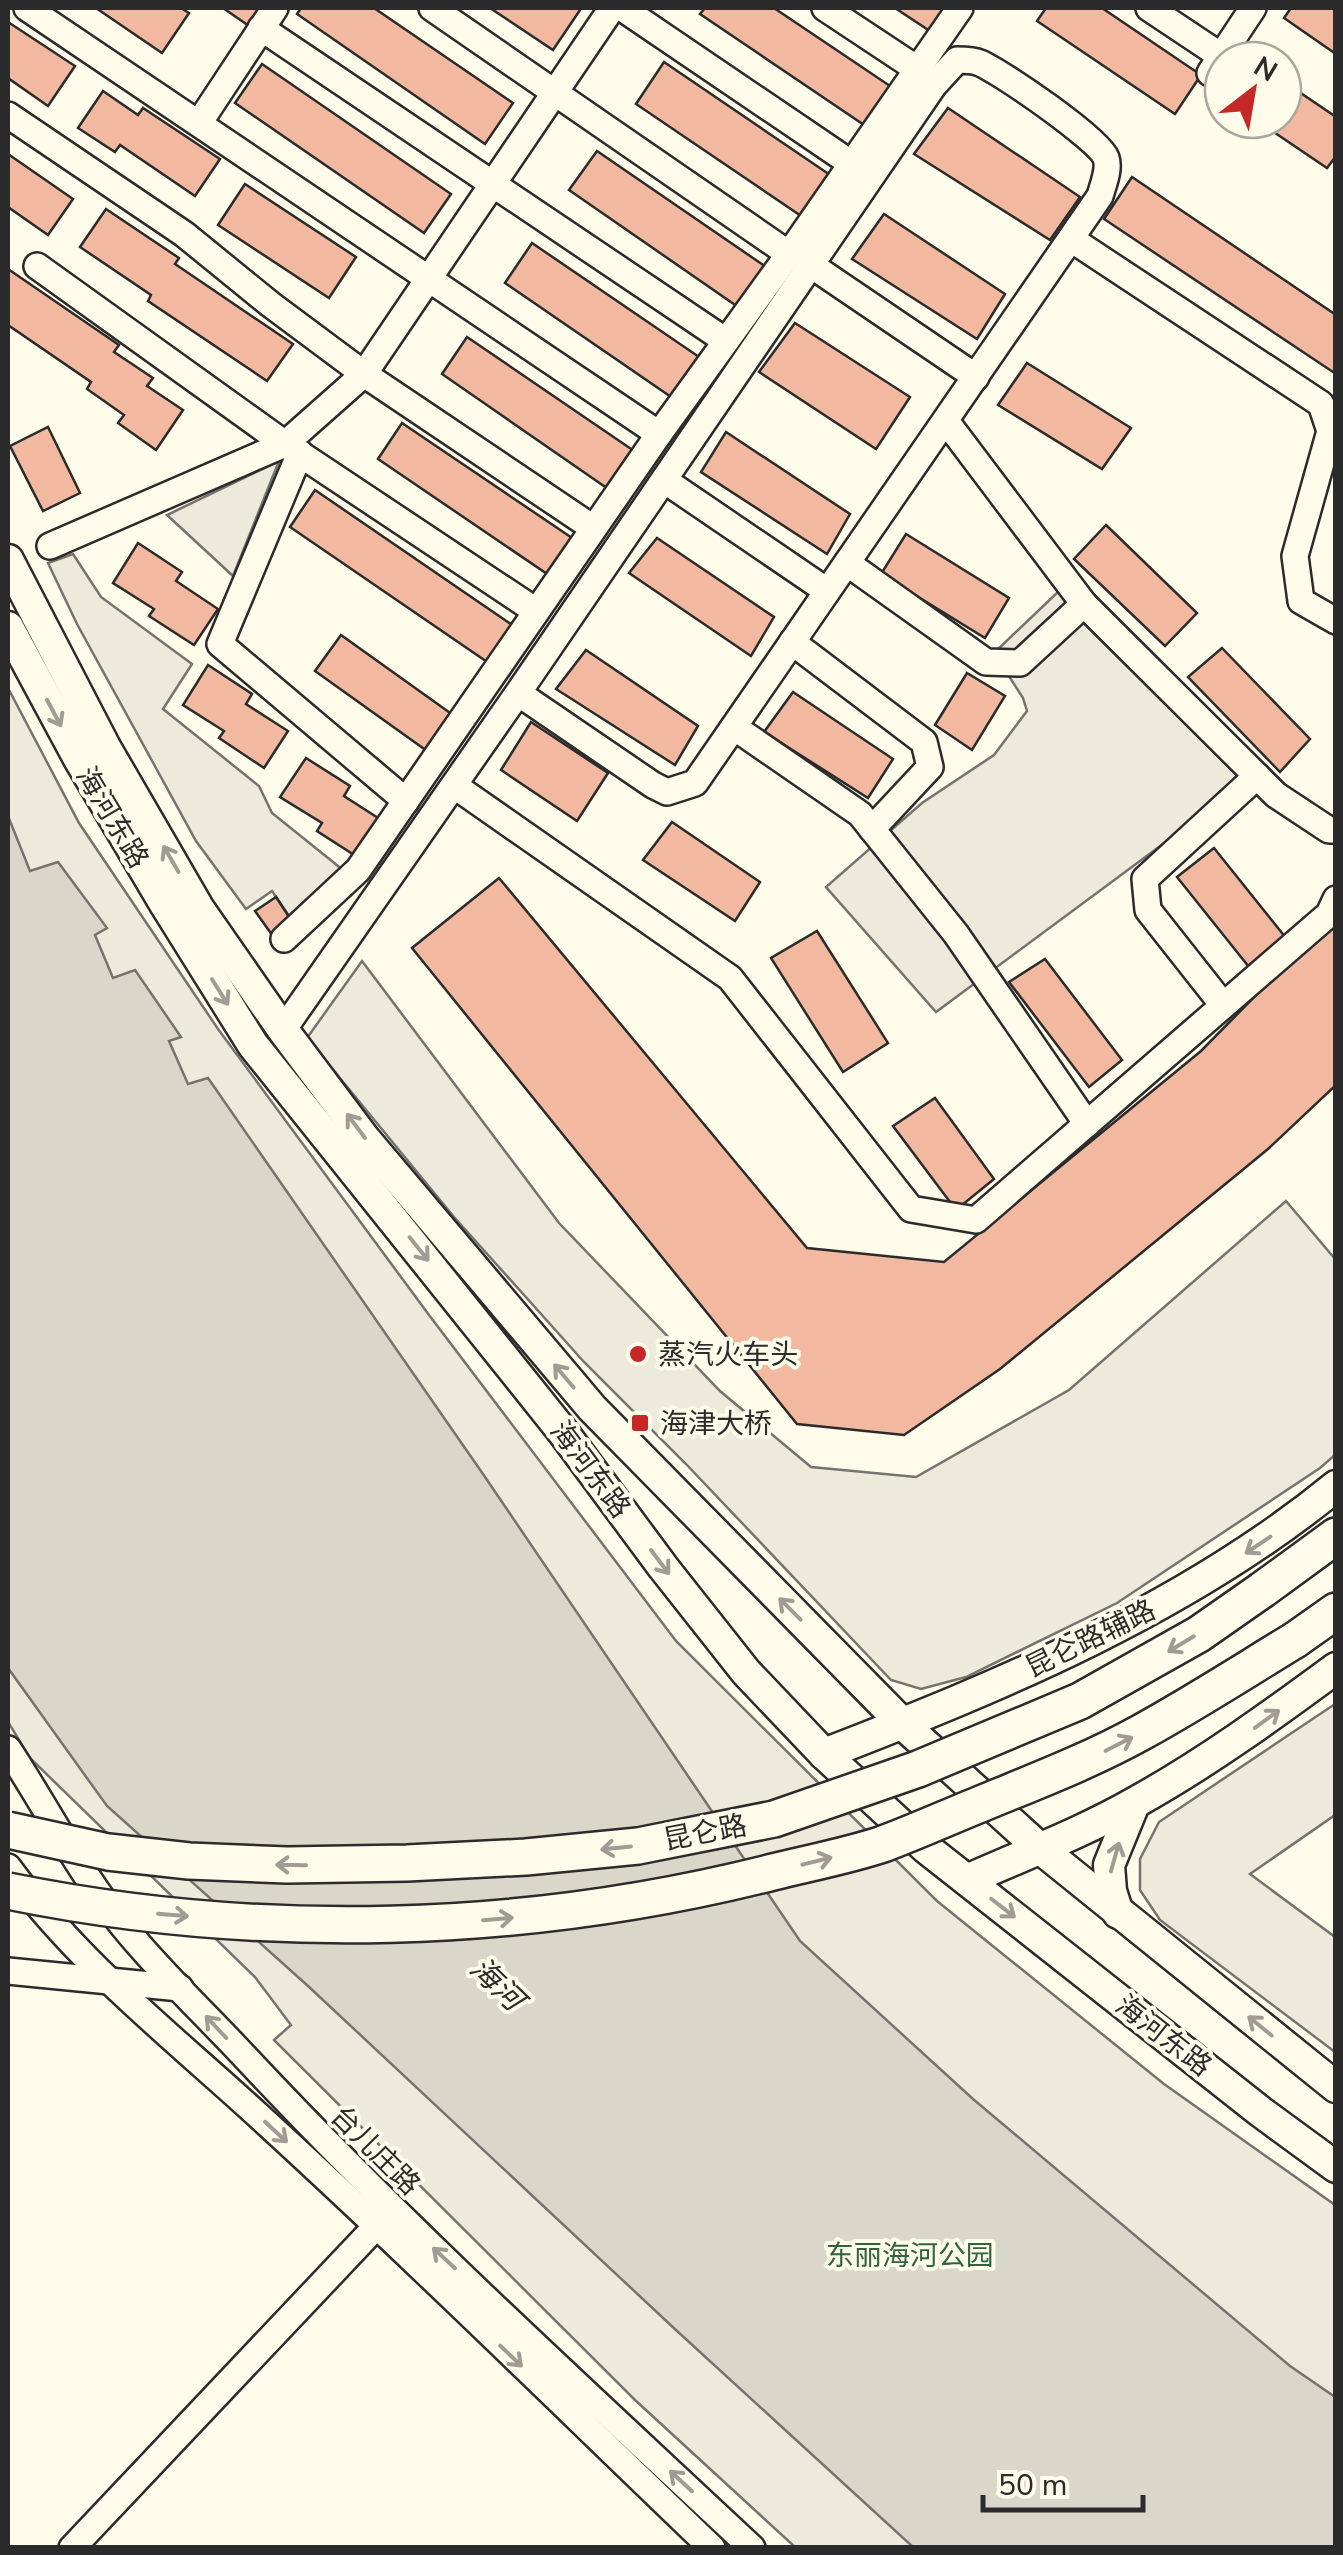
<svg xmlns="http://www.w3.org/2000/svg" width="1343" height="2555" font-family="'Nunito Sans','Noto Sans SC',sans-serif">
  <style>
    .green { fill: #ecebdb; stroke: #74746e; stroke-width: 2.5 }
    .water { fill: #d8d7c9; stroke: #74746e; stroke-width: 2.5 }
    .building { fill: #f2b8a0; stroke: #2b2b2b; stroke-width: 2.5 }
    .lines { fill: none; stroke-linecap: round; stroke-linejoin: round }
    .minor-casing { stroke: #2b2b2b; stroke-width: 30 }
    .major-casing { stroke: #2b2b2b; stroke-width: 35 }
    .highway-casing { stroke: #2b2b2b; stroke-width: 40 }
    .minor { stroke: #fdfbea; stroke-width: 25 }
    .major { stroke: #fdfbea; stroke-width: 30 }
    .highway { stroke: #fdfbea; stroke-width: 35 }
    .highway-bridge-casing { stroke: #2b2b2b; stroke-width: 40; stroke-linecap: butt }
    .highway-bridge { stroke: #fdfbea; stroke-width: 35 }
    .oneway { stroke: #9e9d94 }
    .poi-dot { fill: #c62828; stroke: #fdfbea; stroke-width: 4 }
    .labels { text-anchor: middle; stroke-width: 8; stroke-linejoin: round; paint-order: stroke }
    .street-label { font-size: 28px; fill: #2b2b2b; stroke: #fdfbea }
    .poi-label { font-size: 28px; fill: #2b2b2b; stroke: #fdfbea; text-anchor: start }
    .park-label { font-size: 28px; fill: #34623c; stroke: #fdfbea }
    .water-label { font-size: 30px; font-style: italic; fill: #2b2b2b; stroke: #fdfbea }
  </style>
  <rect width="100%" height="100%" fill="#fdfbea"/>
  <g class="green">
    <path d="M279,461L233,576L167,515Z"/>
    <path d="M73,554L101,597L192,664L163,709L259,786L272,813L338,866L350,878L300,932L272,891L246,909L196,841L77,624L48,563Z"/>
    <path d="M1060,590L1248,781L936,1012L826,887L922,803L994,755L1027,711L1023,698L994,653Z"/>
    <path d="M8,688L79,823L218,1029L429,1315L676,1641L937,1901L1164,2084L1335,2205V2547H795L635,2400L274,2040L291,2025L255,1977L30,1758L8,1722Z"/>
    <path d="M362,961L559,1223L720,1391L811,1467L916,1477L1069,1390L1286,1201L1335,1259V1455L1320,1468L1117,1603L966,1677L921,1689L891,1680L686,1464L584,1362L454,1217L307,1038Z"/>
    <path d="M1335,1704V1815L1250,1874L1335,1937V2052L1160,1920L1140,1890V1859L1159,1822Z"/>
  </g>
  <path class="water" d="M8,816L30,871L58,862L107,928L95,935L113,978L135,970L181,1037L169,1041L188,1084L208,1078L483,1474L800,1941L973,2099L1290,2366L1335,2397V2547H913L677,2331L308,1986L107,1806L8,1668Z"/>
  <g class="building">
    <path d="M96,8H181L189,13L162,53Z"/>
    <path d="M223,8H266L252,28Z"/>
    <path d="M301,8H374L513,103L485,144L297,14Z"/>
    <path d="M490,8H577L580,10L553,50Z"/>
    <path d="M705,8H774L899,92L873,131L700,14Z"/>
    <path d="M895,8H955L936,35Z"/>
    <path d="M1046,8H1102L1201,75L1175,114L1037,21Z"/>
    <path d="M1291,8H1336V54L1284,18Z"/>
    <path d="M8,22L75,66L48,106L8,78Z"/>
    <path d="M664,62L839,181L810,222L636,104Z"/>
    <path d="M262,64L451,194L424,233L235,103Z"/>
    <path d="M1283,81L1336,117V156L1327,168L1256,120H1283Z"/>
    <path d="M103,91L138,115L143,108L220,159L195,196L120,145L115,152L78,128Z"/>
    <path d="M948,108L1080,197L1050,240L914,154Z"/>
    <path d="M597,151L769,269L741,309L569,190Z"/>
    <path d="M8,154L73,199L48,235L8,207Z"/>
    <path d="M1132,177L1336,315V374L1104,219Z"/>
    <path d="M245,184L356,257L329,298L218,225Z"/>
    <path d="M106,209L179,258L175,264L293,344L267,381L148,301L151,295L80,247Z"/>
    <path d="M884,214L1005,294L977,339L852,259Z"/>
    <path d="M532,243L705,361L677,401L505,283Z"/>
    <path d="M8,269L119,345L114,352L153,378L147,386L183,410L156,450L118,423L124,415L87,389L91,382L8,325Z"/>
    <path d="M795,323L910,397L876,449L759,372Z"/>
    <path d="M467,337L640,455L614,493L442,374Z"/>
    <path d="M1027,363L1131,428L1102,469L998,405Z"/>
    <path d="M402,423L581,544L556,580L378,459Z"/>
    <path d="M48,427L80,493L43,511L10,446Z"/>
    <path d="M726,432L850,514L827,554L701,472Z"/>
    <path d="M315,490L521,631L496,668L290,527Z"/>
    <path d="M1106,525L1197,613L1165,646L1074,559Z"/>
    <path d="M906,534L1009,598L985,638L881,574Z"/>
    <path d="M657,538L774,617L751,656L629,573Z"/>
    <path d="M138,543L182,572L176,581L218,609L194,645L149,616L154,609L113,583Z"/>
    <path d="M341,635L460,720L434,756L315,671Z"/>
    <path d="M1222,648L1310,739L1280,772L1188,677Z"/>
    <path d="M586,650L698,726L675,765L556,689Z"/>
    <path d="M208,665L252,694L246,704L288,731L264,768L219,738L224,731L183,705Z"/>
    <path d="M967,673L1005,696L972,750L935,725Z"/>
    <path d="M793,692L893,759L868,798L764,732Z"/>
    <path d="M531,722L608,773L577,821L501,770Z"/>
    <path d="M306,758L350,786L344,796L386,823L362,860L317,831L322,823L280,797Z"/>
    <path d="M672,822L760,882L735,921L643,860Z"/>
    <path d="M1214,848L1290,943L1253,972L1177,877Z"/>
    <path d="M499,878L807,1248L944,1262L1201,1051L1336,914V1085L1268,1149L1000,1369L904,1435L797,1424L412,948Z"/>
    <path d="M276,897L295,926L275,939L255,911Z"/>
    <path d="M817,931L888,1043L843,1072L771,958Z"/>
    <path d="M1045,959L1122,1060L1089,1087L1009,982Z"/>
    <path d="M935,1098L994,1179L956,1210L893,1126Z"/>
  </g>
  <g class="lines">
    <g class="minor-casing">
      <g id="minor">
        <path d="M27,8L659,434"/>
        <path d="M432,8L789,254"/>
        <path d="M622,8L852,164"/>
        <path d="M825,8L917,69"/>
        <path d="M1149,8L1221,56"/>
        <path d="M261,28L726,341"/>
        <path d="M1210,73L1253,8"/>
        <path d="M8,115L184,234L270,304L364,374L593,528"/>
        <path d="M199,123L275,8"/>
        <path d="M1071,239L1321,404L1330,431L1295,556L1301,601L1336,621"/>
        <path d="M811,265L976,377"/>
        <path d="M37,266L285,444L536,611"/>
        <path d="M946,421L1084,604L1276,795L1329,830H1336"/>
        <path d="M300,453L220,644L406,801"/>
        <path d="M664,480L827,591"/>
        <path d="M50,546L285,444L364,374L612,8"/>
        <path d="M847,563L986,662L1020,663L1084,604"/>
        <path d="M792,642L924,742L930,767L872,829"/>
        <path d="M734,727L860,814L956,934L1087,1124"/>
        <path d="M455,786L730,978L911,1209L976,1220L1329,914L1336,899"/>
        <path d="M284,939L358,870L659,434L789,254L960,8"/>
        <path d="M1223,1005L1148,910L1145,879L1257,776"/>
        <path d="M283,1030L518,693L934,85L957,60C965,60 973,60 980,63C1001,72 1099,139 1106,158C1110,169 1103,185 1100,196L695,783L667,792L653,785L518,693"/>
        <path d="M8,1749C47,1808 79,1872 123,1926C161,1973 206,2015 247,2059C407,2230 581,2388 752,2548"/>
        <path d="M8,1867C78,1963 174,2038 261,2118C414,2258 562,2404 712,2548"/>
        <path d="M8,1971L180,1988"/>
        <path d="M72,2548L385,2217"/>
      </g>
    </g>
    <g class="major-casing">
      <g id="major">
        <path d="M8,560L105,747L199,909L283,1030L364,1138L592,1408L907,1728L1036,1845L1336,2087"/>
        <path d="M8,627L78,757L165,904L253,1045L563,1432L663,1567L746,1672L824,1754L926,1848L1261,2112L1336,2167"/>
        <path d="M824,1754C1003,1685 1186,1609 1336,1486"/>
        <path d="M967,1880C1023,1855 1082,1833 1136,1802C1206,1763 1271,1716 1336,1668"/>
        <path d="M1118,1913L1111,1891L1109,1865L1134,1804"/>
      </g>
    </g>
    <g class="highway-casing">
      <g id="highway">
        <path d="M1262,1590L1336,1536"/>
        <path d="M1295,1640L1336,1611"/>
      </g>
    </g>
    <use href="#minor" class="minor"/>
    <use href="#major" class="major"/>
    <use href="#highway" class="highway"/>
    <g class="highway-bridge-casing">
      <g id="highway-bridge">
        <path d="M8,1830L108,1852L189,1861L287,1865L407,1863L526,1857L638,1846L774,1819L918,1769L1080,1701L1199,1634L1262,1590"/>
        <path d="M8,1891C259,1942 524,1935 773,1872C809,1863 847,1856 883,1844C918,1831 953,1815 988,1801C1039,1780 1091,1760 1140,1733C1193,1704 1244,1671 1295,1640"/>
      </g>
    </g>
    <use href="#highway-bridge" class="highway-bridge"/>
  </g>
  <defs><path id="oneway-shaft" d="M-6 0H5M1.5-3L5.5 0L1.5 3" fill="none" stroke-width="1.6" stroke-linecap="round" stroke-linejoin="round" transform="scale(2.5)"/></defs>
  <g class="oneway">
    <use href="#oneway-shaft" transform="translate(54 713) rotate(62)"/>
    <use href="#oneway-shaft" transform="translate(171 859) rotate(-120)"/>
    <use href="#oneway-shaft" transform="translate(220 992) rotate(58)"/>
    <use href="#oneway-shaft" transform="translate(356 1126) rotate(-127)"/>
    <use href="#oneway-shaft" transform="translate(419 1249) rotate(51)"/>
    <use href="#oneway-shaft" transform="translate(564 1376) rotate(-130)"/>
    <use href="#oneway-shaft" transform="translate(1258 1545) rotate(146)"/>
    <use href="#oneway-shaft" transform="translate(660 1562) rotate(53)"/>
    <use href="#oneway-shaft" transform="translate(790 1609) rotate(-135)"/>
    <use href="#oneway-shaft" transform="translate(1181 1644) rotate(149)"/>
    <use href="#oneway-shaft" transform="translate(1267 1719) rotate(-36)"/>
    <use href="#oneway-shaft" transform="translate(1119 1744) rotate(-27)"/>
    <use href="#oneway-shaft" transform="translate(616 1848) rotate(174)"/>
    <use href="#oneway-shaft" transform="translate(1115 1857) rotate(-74)"/>
    <use href="#oneway-shaft" transform="translate(817 1861) rotate(-14)"/>
    <use href="#oneway-shaft" transform="translate(291 1865) rotate(-179)"/>
    <use href="#oneway-shaft" transform="translate(1003 1908) rotate(38)"/>
    <use href="#oneway-shaft" transform="translate(173 1915) rotate(5)"/>
    <use href="#oneway-shaft" transform="translate(498 1919) rotate(-5)"/>
    <use href="#oneway-shaft" transform="translate(1260 2026) rotate(-141)"/>
    <use href="#oneway-shaft" transform="translate(216 2027) rotate(-133)"/>
    <use href="#oneway-shaft" transform="translate(276 2132) rotate(43)"/>
    <use href="#oneway-shaft" transform="translate(444 2258) rotate(-137)"/>
    <use href="#oneway-shaft" transform="translate(511 2356) rotate(44)"/>
    <use href="#oneway-shaft" transform="translate(681 2481) rotate(-137)"/>
  </g>
  <g class="poi-dot">
    <circle cx="638" cy="1354" r="10"/>
    <rect x="630" y="1413" width="20" height="20" rx="5"/>
  </g>
  <g class="labels">
    <g class="street-label">
      <text transform="translate(113 817) rotate(59)" y="10">海河东路</text>
      <text transform="translate(591 1469) rotate(53)" y="10">海河东路</text>
      <text transform="translate(1090 1638) rotate(-26)" y="10">昆仑路辅路</text>
      <text transform="translate(705 1832) rotate(-11)" y="10">昆仑路</text>
      <text transform="translate(1164 2035) rotate(38)" y="10">海河东路</text>
      <text transform="translate(376 2150) rotate(45)" y="10">台儿庄路</text>
    </g>
    <g class="poi-label">
      <text x="658" y="1364">蒸汽火车头</text>
      <text x="660" y="1433">海津大桥</text>
    </g>
    <g class="park-label">
      <text x="910" y="2265">东丽海河公园</text>
    </g>
    <g class="water-label">
      <text transform="translate(497 1984) rotate(44)" y="10">海河</text>
    </g>
  </g>
  <rect width="1343" height="2555" fill="none" stroke="#2b2b2b" stroke-width="20"/>
  <g transform="translate(1253 90) rotate(31)"><circle r="48" fill="#fdfbea" stroke="#a9a89e" stroke-width="2.5"/>
  <path d="M0-8L18 38L0 25L-18 38Z" fill="#c62828"/>
  <text y="-15" font-size="28" font-weight="bold" text-anchor="middle" fill="#2b2b2b">N</text>
  </g>
  <path d="M983 2495v15h160v-15" fill="none" stroke="#2b2b2b" stroke-width="5"/>
  <text x="998" y="2495" font-size="30" fill="#2b2b2b" stroke="#fdfbea" stroke-width="8" paint-order="stroke">50 m</text>
</svg>
